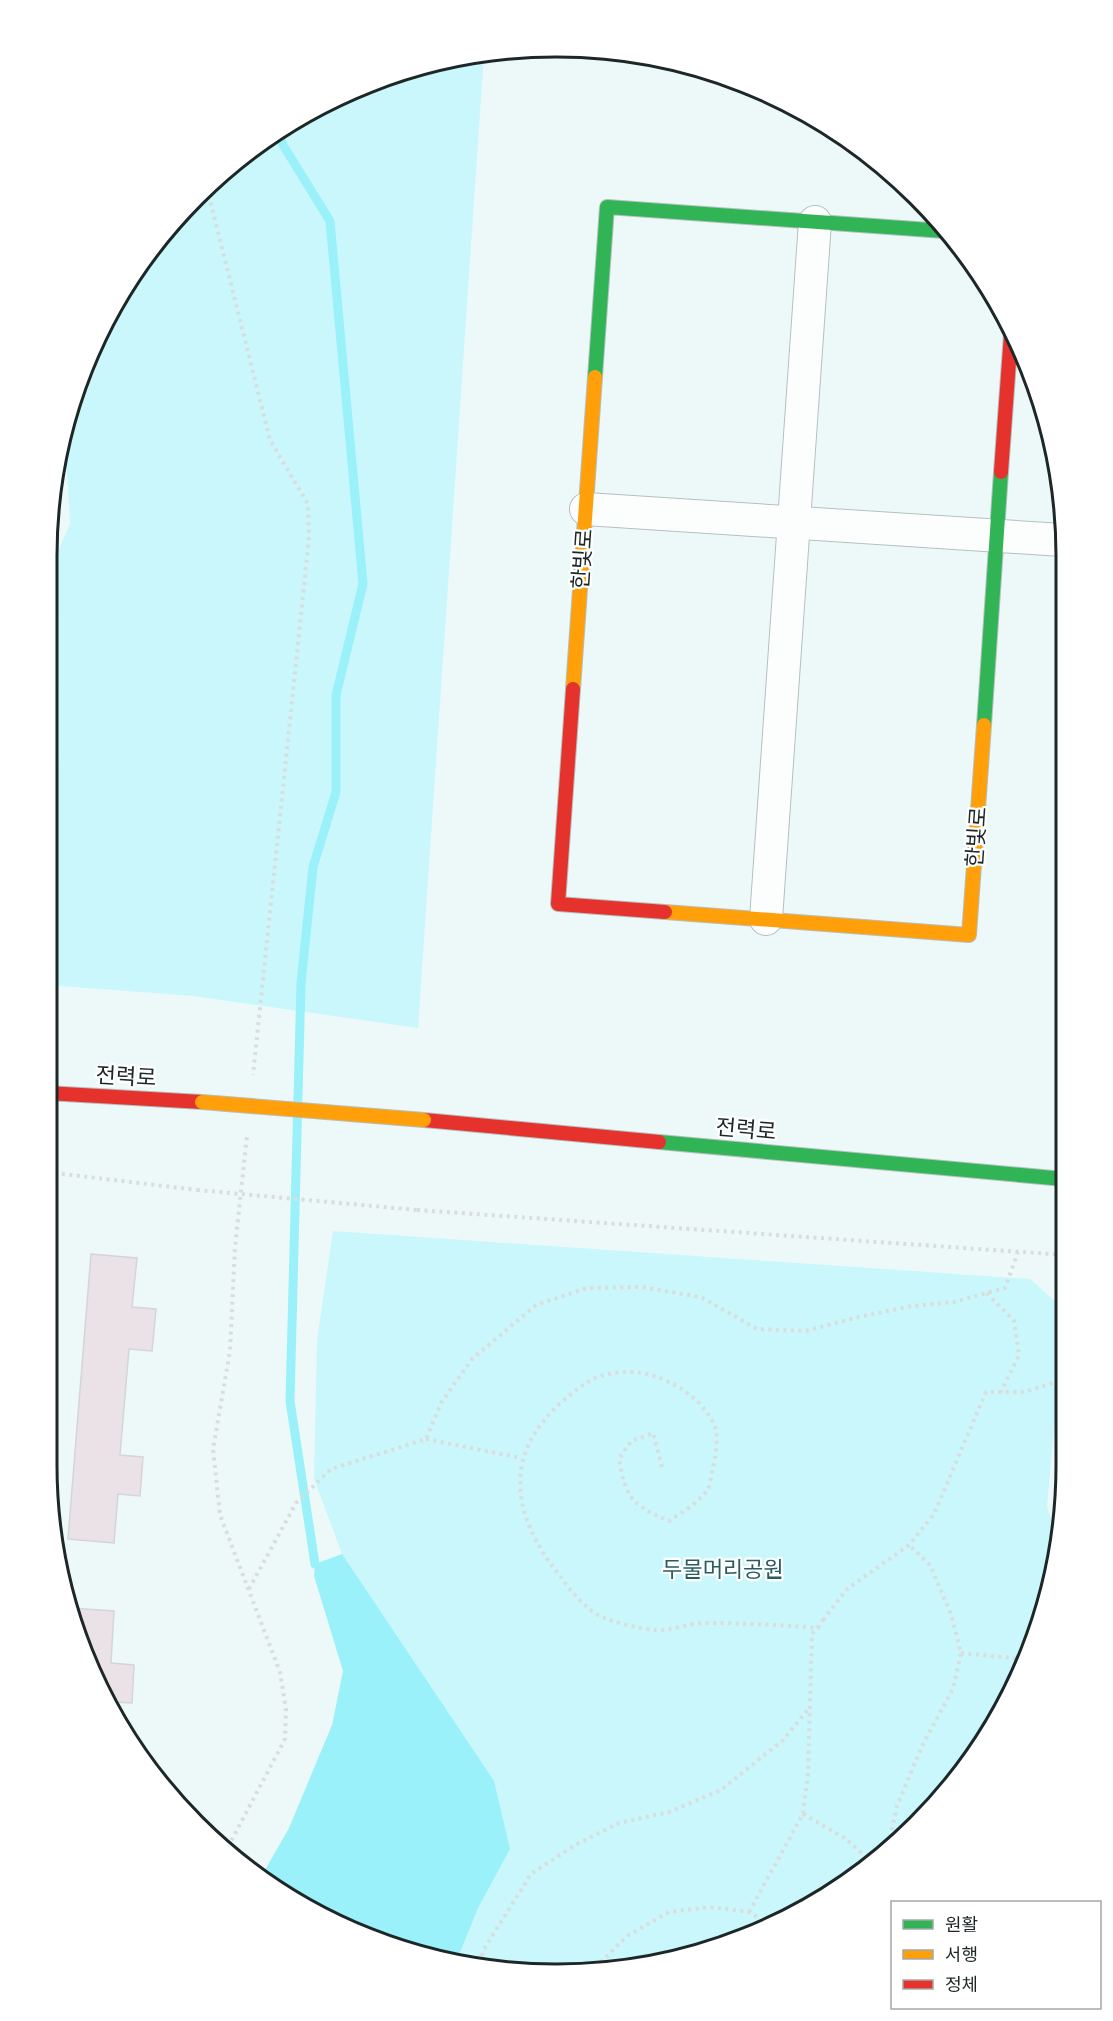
<svg xmlns="http://www.w3.org/2000/svg" width="1113" height="2021" font-family="Jost,'Noto Sans KR',sans-serif">
  <style>
    .green { fill: #caf7fb }
    .water { fill: #9af1f9 }
    .lines { fill: none; stroke-linecap: round; stroke-linejoin: round }
    .stream { stroke: #9af1f9; stroke-width: 9 }
    .building { fill: #eae2e7; stroke: #d4d5d7; stroke-width: 1.5 }
    .street-casing { stroke: #b5c0c0; stroke-width: 34 }
    .fast-casing { stroke: #b5c0c0; stroke-width: 16 }
    .slow-casing { stroke: #b5c0c0; stroke-width: 16 }
    .jam-casing { stroke: #b5c0c0; stroke-width: 16 }
    .path { stroke: #d9dddd; stroke-width: 4; stroke-dasharray: 3 4.5; stroke-linecap: butt }
    .street { stroke: #fcfefe; stroke-width: 32 }
    .fast { stroke: #30b455; stroke-width: 14 }
    .slow { stroke: #ff9f0a; stroke-width: 14 }
    .jam { stroke: #e5322d; stroke-width: 14 }
    .slow-bridge-casing { stroke: #b5c0c0; stroke-width: 16; stroke-linecap: butt }
    .path-bridge { stroke: #d9dddd; stroke-width: 4; stroke-dasharray: 3 4.5; stroke-linecap: butt }
    .slow-bridge { stroke: #ff9f0a; stroke-width: 14 }
    .labels { text-anchor: middle; stroke-width: 4.5; stroke-linejoin: round; paint-order: stroke }
    .street-label { font-size: 22px; fill: #1d2727; stroke: #fff }
    .park-label { font-size: 22px; fill: #295c61; stroke: #fff }
    .rim { fill: none; stroke: #1d2727; stroke-width: 3 }
  </style>
  <rect width="100%" height="100%" fill="#edf9f9"/>
  <g class="green">
    <path d="M484,54L418,1028L193,996L47,985L48,574L70,524L67,471L60,451L64,424L115,302L173,220L246,152L331,99L424,64Z"/>
    <path d="M333,1231L1030,1279L1065,1310L1047,1506L1058,1541L1049,1597L998,1719L893,1848L752,1936L590,1973L457,1960L478,1908L396,1636L342,1554L314,1479L317,1340Z"/>
  </g>
  <path class="water" d="M342,1554L494,1781L510,1849L478,1908L457,1960L425,1957L273,1889L261,1877L289,1828L332,1725L343,1671L314,1576L315,1564Z"/>
  <g class="lines">
    <path class="stream" d="M278,132L283,145L330,221L363,584L336,695V792L313,867L301,983L290,1401L315,1564"/>
  </g>
  <g class="building">
    <path d="M91,1254L137,1258L132,1307L156,1309L152,1351L129,1349L120,1455L143,1457L140,1496L118,1494L114,1543L68,1539Z"/>
    <path d="M70,1608L114,1611L111,1663L134,1665L132,1703L113,1702L74,1629Z"/>
  </g>
  <g class="lines">
    <g class="street-casing">
      <g id="street">
        <path d="M586,509L1062,540"/>
        <path d="M766,919L815,222"/>
      </g>
    </g>
    <g class="fast-casing">
      <g id="fast">
        <path d="M595,377L607,207L944,231"/>
        <path d="M984,725L1001,472"/>
        <path d="M659,1142L1064,1179"/>
      </g>
    </g>
    <g class="slow-casing">
      <g id="slow">
        <path d="M573,689L595,377"/>
        <path d="M665,912L969,935L984,725"/>
      </g>
    </g>
    <g class="jam-casing">
      <g id="jam">
        <path d="M1001,472L1011,334"/>
        <path d="M573,689L558,904L665,912"/>
        <path d="M47,1093L202,1102"/>
        <path d="M424,1120L659,1142"/>
      </g>
    </g>
    <g class="path">
      <path d="M207,188L270,440L308,504L309,538L253,1075"/>
      <path d="M47,1172L197,1190"/>
      <path d="M417,1210L1065,1255"/>
      <path d="M987,1293L1014,1321L1019,1355L1001,1392"/>
      <path d="M426,1439L521,1458"/>
      <path d="M662,1467L653,1433L631,1441L619,1459C626,1499 632,1505 669,1521C681,1513 700,1502 708,1489C710,1485 711,1477 712,1472C715,1460 719,1438 715,1427C703,1396 663,1373 631,1372C599,1372 587,1380 563,1401C501,1454 512,1517 560,1576C570,1590 586,1610 602,1617C616,1623 640,1629 655,1630C671,1631 688,1623 705,1623C743,1623 780,1625 818,1628L823,1620"/>
      <path d="M249,1589L296,1503L331,1469L426,1439L441,1403L472,1359L536,1305L587,1288L641,1287L701,1297L757,1329L806,1331L858,1317L912,1306L954,1302L1005,1288L1018,1252"/>
      <path d="M823,1620L847,1589L909,1545L934,1514L986,1392H1025L1065,1379"/>
      <path d="M961,1653L1023,1659"/>
      <path d="M803,1814L843,1837L871,1861"/>
      <path d="M228,1847L285,1739L286,1710L280,1672L220,1515L213,1449L230,1351L235,1247L247,1136"/>
      <path d="M887,1852L897,1806L922,1746L953,1689L961,1653L951,1614L930,1565L909,1545"/>
      <path d="M749,1912L803,1814L808,1773L812,1634L818,1626"/>
      <path d="M480,1963L484,1949L531,1874L575,1845L619,1823L669,1812L721,1790L783,1740L810,1707"/>
      <path d="M590,1973L627,1936L669,1912L710,1907L749,1912L770,1925"/>
    </g>
    <use href="#street" class="street"/>
    <use href="#fast" class="fast"/>
    <use href="#slow" class="slow"/>
    <use href="#jam" class="jam"/>
    <g class="slow-bridge-casing">
      <path id="slow-bridge" d="M202,1102L424,1120"/>
    </g>
    <path class="path-bridge" d="M197,1190L417,1210"/>
    <use href="#slow-bridge" class="slow-bridge"/>
  </g>
  <g class="labels">
    <g class="street-label">
      <text transform="translate(582 559) rotate(-86)" y="8">한빛로</text>
      <text transform="translate(976 837) rotate(-86)" y="8">한빛로</text>
      <text transform="translate(126 1076) rotate(3)" y="8">전력로</text>
      <text transform="translate(746 1129) rotate(5)" y="8">전력로</text>
    </g>
    <g class="park-label">
      <text x="723" y="1577">두물머리공원</text>
    </g>
  </g>
  <path d="M0 0H1113V2021H0ZM556 57H557A499 499 0 0 1 1056 556V1465A499 499 0 0 1 557 1964H556A499 499 0 0 1 57 1465V556A499 499 0 0 1 556 57Z" fill="#fff" fill-rule="evenodd"/>
  <path class="rim" d="M556 57H557A499 499 0 0 1 1056 556V1465A499 499 0 0 1 557 1964H556A499 499 0 0 1 57 1465V556A499 499 0 0 1 556 57Z"/>
  <rect x="891" y="1901" width="210" height="108" fill="#ffffff" stroke="#a5a9a9" stroke-width="1.5"/>
  <rect x="903" y="1920" width="30" height="9" fill="#30b455" stroke="#a5a9a9" stroke-width="1.5"/>
  <text x="945" y="1931" font-size="18" fill="#1d2727">원활</text>
  <rect x="903" y="1950" width="30" height="9" fill="#ff9f0a" stroke="#a5a9a9" stroke-width="1.5"/>
  <text x="945" y="1961" font-size="18" fill="#1d2727">서행</text>
  <rect x="903" y="1980" width="30" height="9" fill="#e5322d" stroke="#a5a9a9" stroke-width="1.5"/>
  <text x="945" y="1991" font-size="18" fill="#1d2727">정체</text>
</svg>
